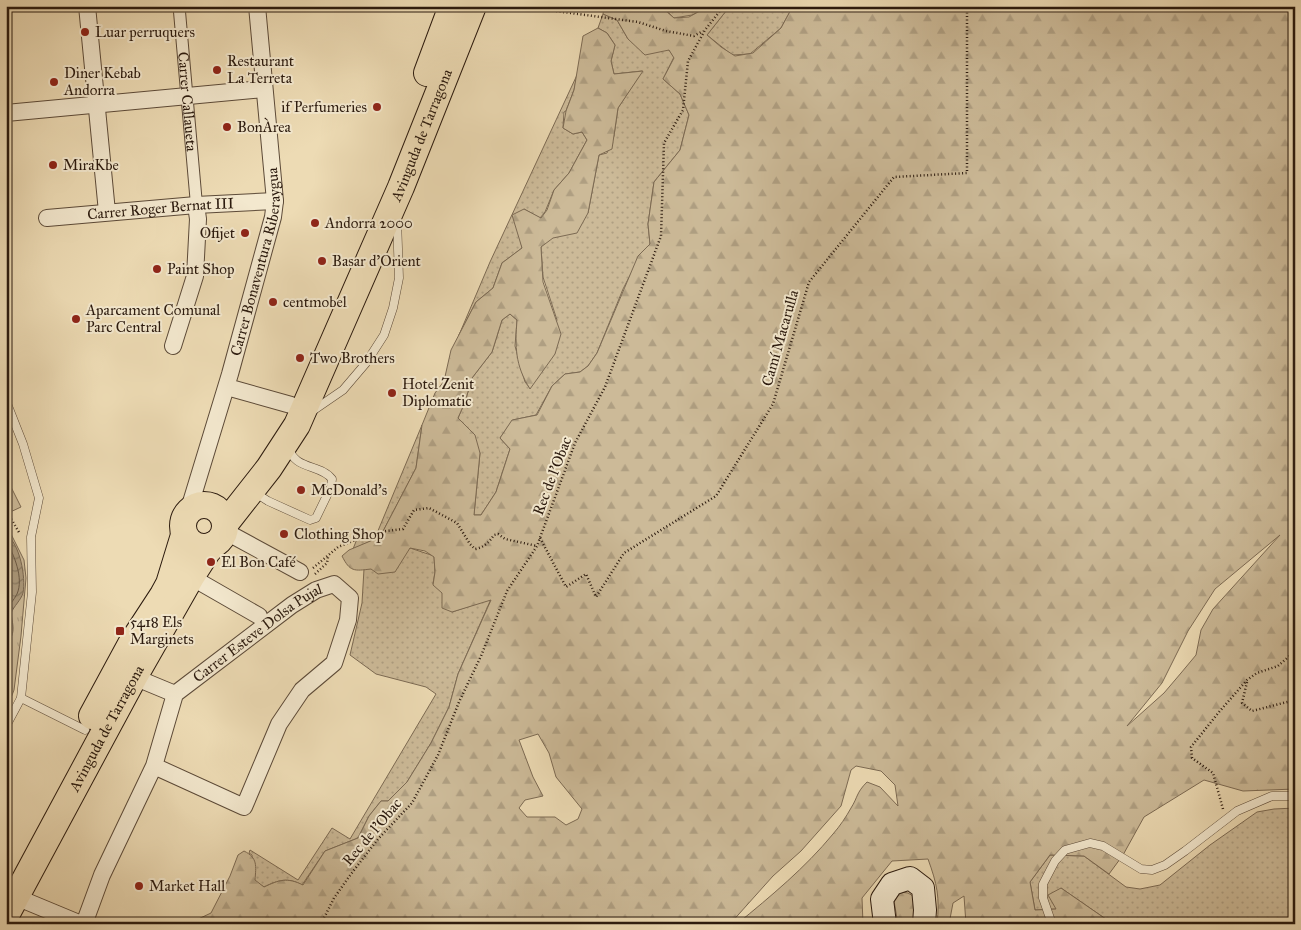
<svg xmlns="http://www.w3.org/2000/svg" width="1301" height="930" font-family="'IM FELL Great Primer',serif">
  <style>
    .grass { fill: url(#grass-dots); stroke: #7c6a53 }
    .forest { fill: url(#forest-firs); stroke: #7c6a53; fill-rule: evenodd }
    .park { fill: url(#park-tufts); stroke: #7c6a53 }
    .water { fill: url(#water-waves); stroke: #786650 }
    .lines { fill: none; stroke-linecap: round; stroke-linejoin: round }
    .shore { stroke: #6b5a45; stroke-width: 1 }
    .service-casing { stroke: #5c4a38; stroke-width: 9 }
    .pedestrian-casing { stroke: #5c4a38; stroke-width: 13 }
    .minor-casing { stroke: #5c4a38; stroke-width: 18 }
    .secondary-casing { stroke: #2b1a0e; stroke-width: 24 }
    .trunk-casing { stroke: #2b1a0e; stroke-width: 28 }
    .path { stroke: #2b1a0e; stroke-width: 2.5; stroke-dasharray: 1 2.5; stroke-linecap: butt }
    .service { stroke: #f3e8ce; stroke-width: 8 }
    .pedestrian { stroke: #f3e8ce; stroke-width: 11 }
    .minor { stroke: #f3e8ce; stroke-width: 16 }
    .secondary { stroke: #f3e8ce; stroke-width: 22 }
    .trunk { stroke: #eddbb4; stroke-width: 26 }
    .poi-dot { fill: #8f2418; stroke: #f3e8ce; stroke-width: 2 }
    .labels { text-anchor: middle; stroke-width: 4; stroke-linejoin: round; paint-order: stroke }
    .poi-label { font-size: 15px; fill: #2b1a0e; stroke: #f3e8ce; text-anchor: start }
    .street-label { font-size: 15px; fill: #2b1a0e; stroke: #f3e8ce }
  </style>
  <defs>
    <pattern id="grass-dots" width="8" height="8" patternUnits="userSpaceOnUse" patternTransform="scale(1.25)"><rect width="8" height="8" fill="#ccba98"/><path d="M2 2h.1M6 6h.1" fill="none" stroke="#af9f82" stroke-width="1.8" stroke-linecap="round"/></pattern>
    <pattern id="forest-firs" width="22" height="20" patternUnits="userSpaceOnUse" patternTransform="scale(1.25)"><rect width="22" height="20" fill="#ccba98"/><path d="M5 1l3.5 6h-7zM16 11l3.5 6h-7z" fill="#af9f82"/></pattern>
    <pattern id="park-tufts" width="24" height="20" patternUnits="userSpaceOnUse" patternTransform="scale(1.25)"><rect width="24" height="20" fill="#ccba98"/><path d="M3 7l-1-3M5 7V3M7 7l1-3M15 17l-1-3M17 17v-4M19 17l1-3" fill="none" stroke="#af9f82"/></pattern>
    <pattern id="water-waves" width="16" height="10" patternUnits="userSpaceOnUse" patternTransform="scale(1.25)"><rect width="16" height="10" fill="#ab997c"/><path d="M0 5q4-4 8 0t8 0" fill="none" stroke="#8b7c64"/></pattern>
  </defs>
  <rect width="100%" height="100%" fill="#eddbb4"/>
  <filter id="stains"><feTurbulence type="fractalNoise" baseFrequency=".004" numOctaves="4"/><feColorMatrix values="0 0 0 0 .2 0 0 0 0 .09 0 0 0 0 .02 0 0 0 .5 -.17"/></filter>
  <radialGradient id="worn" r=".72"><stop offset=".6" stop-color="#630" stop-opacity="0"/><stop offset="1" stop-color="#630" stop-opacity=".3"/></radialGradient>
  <g class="grass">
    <path d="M662,6H709L692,15L674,18Z"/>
    <path d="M730,6H793L781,28L750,54L732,55L707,35Z"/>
    <path d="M603,14L617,20L628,39L669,50L674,57L663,79L680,94L689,115L680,150L654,182L648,224L650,244L641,254L623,289L597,353L588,366L580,372L565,374L552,386L536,415L513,420L500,438L510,449L496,492L481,515H474L480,453L458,418L465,402L472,378L492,352L502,320L510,314L517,320L515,346L525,382L530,388L557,320L543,277L541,247L551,236L588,213L599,155L607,153L614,136L618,108L642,71L614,74L611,61L615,45L607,33L598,28Z"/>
    <path d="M577,75L574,90L566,111L564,112L563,128L573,134L582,132L587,140L569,173L554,190L545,212L540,218L524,209L520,238L522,248L502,263L493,288L476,302L459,335L490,262Z"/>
    <path d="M422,425L416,468L380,537L353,549L359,534L375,538Z"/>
    <path d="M410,548L434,556L435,572L433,584L443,591L452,612L491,599L458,674L449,707L431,743L407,782L388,801H381L369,816L358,838L325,851L302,885C288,877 278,880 264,887L253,880L252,855L249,853L250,850L298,880L332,828L350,839L436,694L426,687L376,674L350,655L362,603L364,569Z"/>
    <path d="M1295,808V924H1113L1061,888L1057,909L1035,910L1030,882L1050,855L1084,856L1126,887L1140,889L1160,885L1210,845L1257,812L1274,809Z"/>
  </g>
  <g class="forest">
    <path d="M604,6H660L674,18L689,17L709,6H730L707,35L721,47L735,56L753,53L781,28L793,6H1295V789L1243,791L1204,780L1144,817L1123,855L1109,874L1084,856L1050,855L1030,882L1035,910L1056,909L1048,895L1061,888L1113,924H966L964,896L953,903L949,924H937C940,897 937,884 928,859L892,861L862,898L863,924H737C771,896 805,868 833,834C840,826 846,817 851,808C858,797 856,793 867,782L880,787L898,806L895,785L881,771L856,766L851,770L841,806L801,851L773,876L730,924H192L194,921L211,913L230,876L238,855L244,851C258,858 256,866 255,880L264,887C279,880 287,877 303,885L325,851L358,838L369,816L381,801H388L407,782L431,743L449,707L458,674L491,600L452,612L442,608V593L433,585L435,572L434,557L425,551L410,548L395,572L378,574L371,569C354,571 350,572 342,556L349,550L380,537L416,468L422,425L435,393L444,381L451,350L476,302L493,288L502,263L522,248L512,215L524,209L541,218L547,210L554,190L569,173L587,140L582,132L573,134L563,128L566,111L574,90L583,36L598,28L607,33L615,45L611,61L614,74L643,71L618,108L612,149L599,155L588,213L577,233L553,238L541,247L543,282L561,334L555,354L530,389C515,365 515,347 517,320L510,314L502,320L492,352L472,378L465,402L458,418L475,435L480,453L474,515H481L496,492L510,449L500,438L512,420L537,415L552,386L565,374L580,372L588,366L597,353L638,256L650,244L648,224L654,182L680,150L689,115L680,94L663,79L674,58L669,50L645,55L628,39L617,20L603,14ZM1280,535L1213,609L1201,630L1196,655L1181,673L1164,693L1127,726L1162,683L1188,631L1215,589ZM538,734L549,753L556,777L582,809L578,819L566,825L555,817H527L519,808L525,800L543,796L533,777L519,740Z"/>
    <path d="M900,892L908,893L913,896L915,924H898L894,901Z"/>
  </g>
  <g class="park">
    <path d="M6,477L21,507L6,514Z"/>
    <path d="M6,524L24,560L26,578L21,636L14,690L6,711Z"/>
  </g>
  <path class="water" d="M6,534C20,544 26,577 23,593C21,600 14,606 11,613C13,627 16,633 6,645Z"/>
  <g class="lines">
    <path class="shore" d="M6,540C14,555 24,578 17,594C14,600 9,605 6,611"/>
    <g class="service-casing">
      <g id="service">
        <path d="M6,401L23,444L39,498L31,537L32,592L21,698L6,726"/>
        <path d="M311,412L343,390L366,363L384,335L393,308L399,278L397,219"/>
        <path d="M254,492L268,501L310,520L316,518L331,487L332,479C321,464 293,470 289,447"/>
        <path d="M21,698L85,730"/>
        <path d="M1052,924L1043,898V884L1055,861L1065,850L1090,843L1103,846L1141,869L1152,870L1165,865L1185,851L1237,811L1272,796H1295"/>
      </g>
    </g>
    <g class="pedestrian-casing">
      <g id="pedestrian">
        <path id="s1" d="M179,6L196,199"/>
      </g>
    </g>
    <g class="minor-casing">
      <g id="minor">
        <path d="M87,6L107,212"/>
        <path d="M6,113L263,89"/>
        <path id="s2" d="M47,218L196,205L275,201"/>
        <path d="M173,346L195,276L198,219L196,205"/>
        <path d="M227,387L291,405"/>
        <path id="s3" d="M188,512L230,374L273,217L275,201L257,6"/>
        <path d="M225,529L230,534L300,572"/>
        <path d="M191,577L259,616"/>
        <path d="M134,677L175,694"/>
        <path d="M16,897L81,924"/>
        <path id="s4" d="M84,924L102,875L154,766L175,694L292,605L316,590L334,584L350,598L348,620L334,663L302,690L279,724L244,807L154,766"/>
      </g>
    </g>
    <g class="secondary-casing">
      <path id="secondary" d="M885,924L882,899L892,884L910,878L923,888L925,910L924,924"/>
    </g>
    <g class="trunk-casing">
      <g id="trunk">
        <path d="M427,73L452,6"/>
        <circle cx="204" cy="526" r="21"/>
        <path id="s5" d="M225,524L269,468L297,425L401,187L473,6"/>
        <path d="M92,716L131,644L163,595L169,584L184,535"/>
        <path id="s6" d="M6,915L134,677L191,577L207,552L213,545"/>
      </g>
    </g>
    <g class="path">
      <path d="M518,6L638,22L666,31L694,36L703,31"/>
      <path d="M6,510L20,534"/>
      <path d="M540,538L566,587L586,574L596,597L624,553L716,496L773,404L809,282L894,177L967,173V6"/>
      <path d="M313,568L338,547L360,538L374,537L378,532L403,529L414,510L429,508L457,523L470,544L475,549C485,547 489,542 494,535L498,534L505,539L537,546"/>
      <path d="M315,574L327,563L328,557"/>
      <path d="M1247,682L1242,703L1252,711L1295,700"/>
      <path d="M1223,809L1213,773L1192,758L1191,747L1219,712L1247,680L1257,673L1278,666L1295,651"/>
      <path d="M321,924L334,898L351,874L378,839L412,803L438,755L459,702L481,656L507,591L537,546L575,443L605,387L661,236L664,143L683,110L688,61L705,30L724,6"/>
    </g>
    <use href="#service" class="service"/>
    <use href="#pedestrian" class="pedestrian"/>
    <use href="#minor" class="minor"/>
    <use href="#secondary" class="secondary"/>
    <use href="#trunk" class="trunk"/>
  </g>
  <g class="poi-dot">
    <circle cx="85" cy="32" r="5"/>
    <circle cx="217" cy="70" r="5"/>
    <circle cx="54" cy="82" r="5"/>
    <circle cx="377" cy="107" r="5"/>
    <circle cx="227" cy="127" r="5"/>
    <circle cx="53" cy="165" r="5"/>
    <circle cx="315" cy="223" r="5"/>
    <circle cx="245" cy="233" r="5"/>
    <circle cx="322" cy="261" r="5"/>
    <circle cx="157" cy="269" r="5"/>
    <circle cx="273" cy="302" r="5"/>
    <circle cx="76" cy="319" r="5"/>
    <circle cx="300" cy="358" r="5"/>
    <circle cx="392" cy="393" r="5"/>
    <circle cx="301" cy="490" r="5"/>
    <circle cx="284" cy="534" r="5"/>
    <circle cx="211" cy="562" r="5"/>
    <rect x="115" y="626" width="10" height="10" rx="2.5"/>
    <circle cx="139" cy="886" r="5"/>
  </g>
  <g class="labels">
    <g class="poi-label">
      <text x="95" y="37">Luar perruquers</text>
      <text x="227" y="66">Restaurant<tspan x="227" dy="17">La Terreta</tspan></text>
      <text x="64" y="78">Diner Kebab<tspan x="64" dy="17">Andorra</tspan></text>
      <text x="367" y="112" text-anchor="end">if Perfumeries</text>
      <text x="237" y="132">BonÀrea</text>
      <text x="63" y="170">MiraKbe</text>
      <text x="325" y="228">Andorra 2000</text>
      <text x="235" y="238" text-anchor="end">Ofijet</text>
      <text x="332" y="266">Basar d'Orient</text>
      <text x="167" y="274">Paint Shop</text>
      <text x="283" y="307">centmobel</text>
      <text x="86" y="315">Aparcament Comunal<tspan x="86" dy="17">Parc Central</tspan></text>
      <text x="310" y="363">Two Brothers</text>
      <text x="402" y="389">Hotel Zenit<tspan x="402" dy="17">Diplomatic</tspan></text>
      <text x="311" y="495">McDonald's</text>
      <text x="294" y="539">Clothing Shop</text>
      <text x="221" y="567">El Bon Café</text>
      <text x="130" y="627">5418 Els<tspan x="130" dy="17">Marginets</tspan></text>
      <text x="149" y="891">Market Hall</text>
    </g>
    <g class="street-label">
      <text dy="5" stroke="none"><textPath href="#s1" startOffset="96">Carrer Callaueta</textPath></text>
      <text dy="5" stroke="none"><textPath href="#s5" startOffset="438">Avinguda de Tarragona</textPath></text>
      <text dy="5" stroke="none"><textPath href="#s2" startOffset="114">Carrer Roger Bernat III</textPath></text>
      <text dy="5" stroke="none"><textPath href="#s3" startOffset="260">Carrer Bonaventura Riberaygua</textPath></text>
      <text transform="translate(780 338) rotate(-74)" y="5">Camí Macarulla</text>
      <text transform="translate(552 476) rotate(-69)" y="5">Rec de l'Obac</text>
      <text dy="5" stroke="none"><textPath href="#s4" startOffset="351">Carrer Esteve Dolsa Pujal</textPath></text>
      <text dy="5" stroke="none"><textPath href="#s6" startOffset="212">Avinguda de Tarragona</textPath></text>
      <text transform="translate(372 832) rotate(-50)" y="5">Rec de l'Obac</text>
    </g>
  </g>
  <rect width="1301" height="930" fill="none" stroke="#eddbb4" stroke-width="25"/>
  <rect x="8" y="8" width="1286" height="915" fill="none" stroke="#2b1a0e" stroke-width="2.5"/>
  <rect x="12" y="12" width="1276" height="905" fill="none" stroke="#2b1a0e"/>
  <rect width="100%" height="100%" filter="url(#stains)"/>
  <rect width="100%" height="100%" fill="url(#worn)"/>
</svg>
